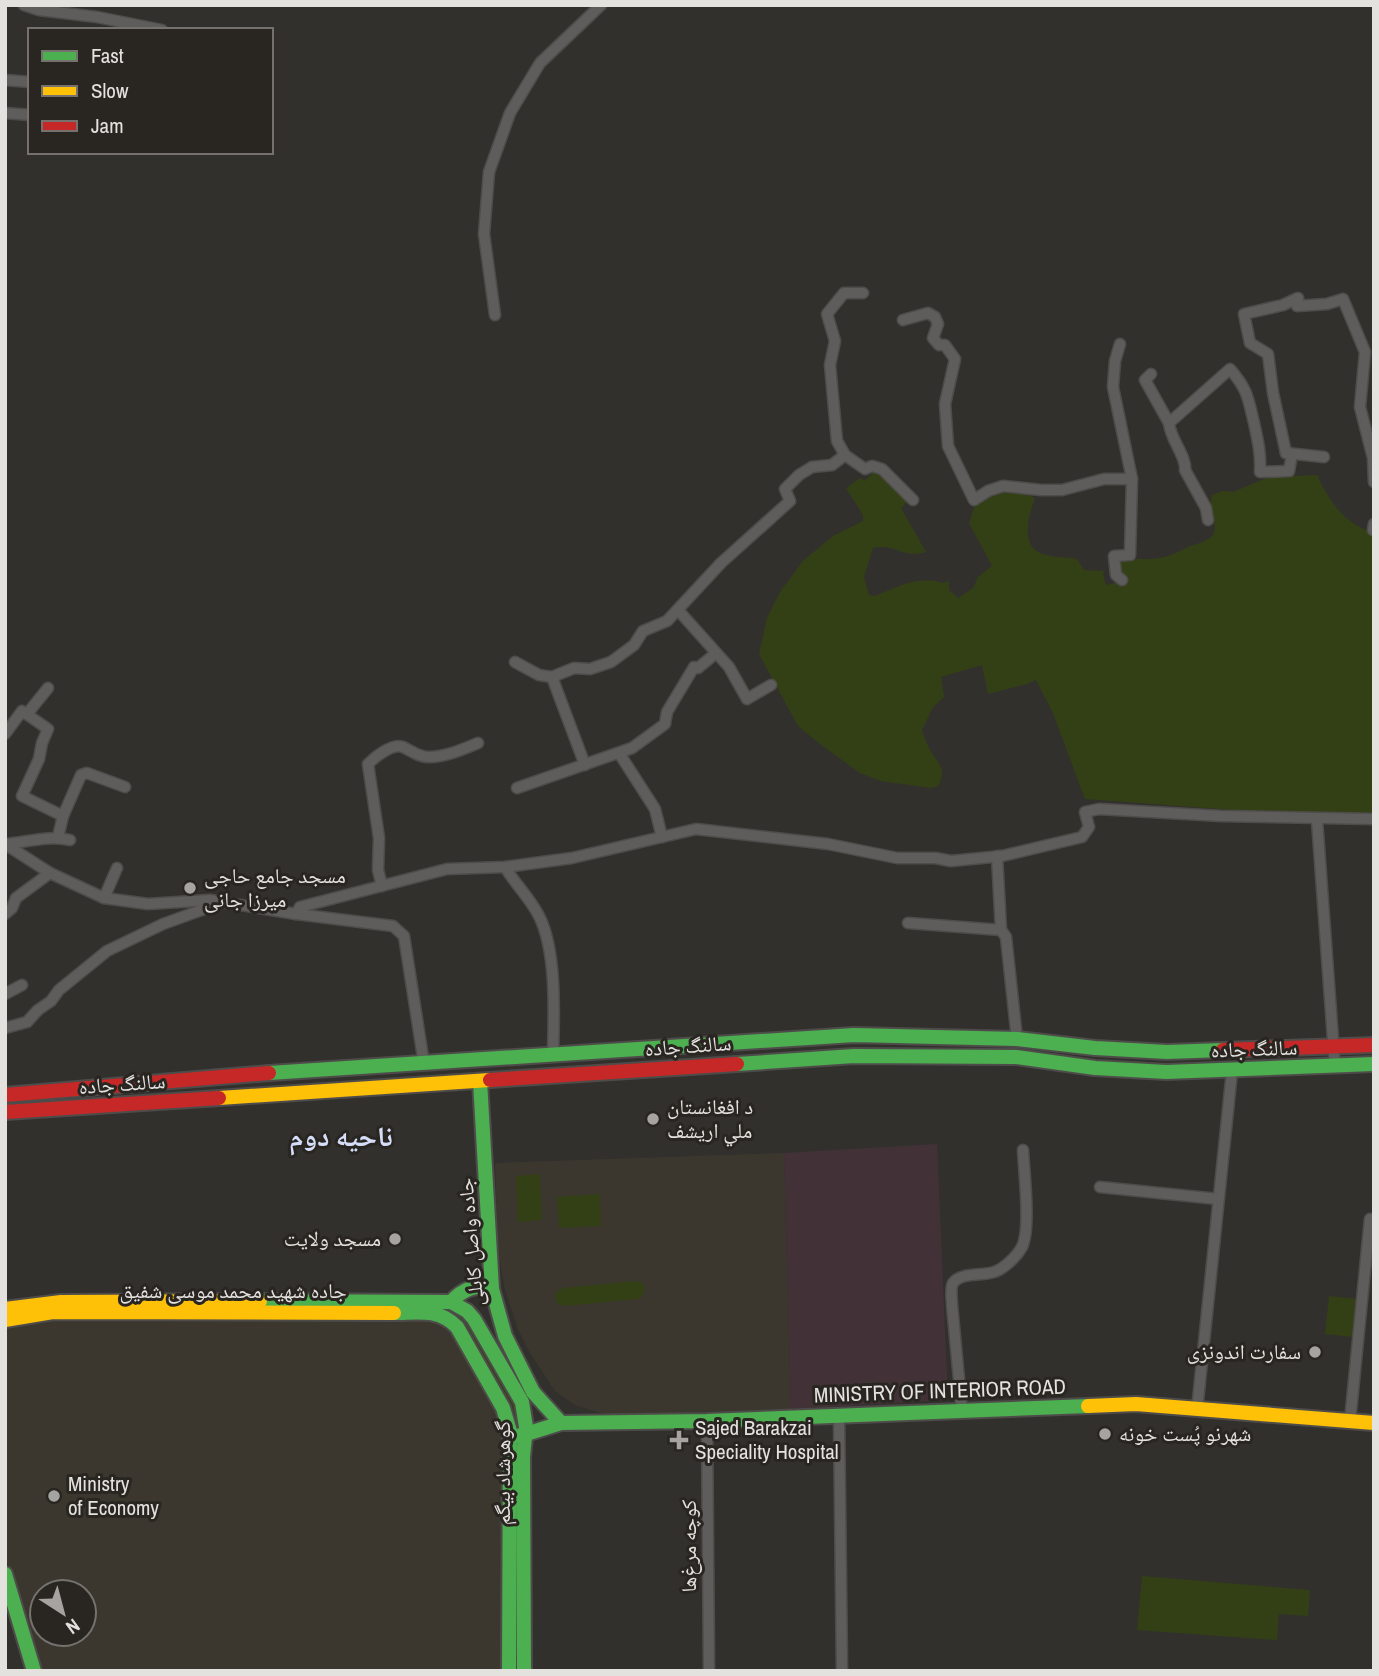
<svg xmlns="http://www.w3.org/2000/svg" width="1379" height="1676" font-family="'Archivo Narrow','Noto Naskh Arabic',sans-serif">
  <style>
    .built { fill: #3c372e; fill-rule: evenodd }
    .education { fill: #423238 }
    .green { fill: #334015 }
    .lines { fill: none; stroke-linecap: round; stroke-linejoin: round }
    .street-casing { stroke: #4e4c4a; stroke-width: 13 }
    .fast-casing { stroke: #4e4c4a; stroke-width: 18 }
    .slow-casing { stroke: #4e4c4a; stroke-width: 18 }
    .jam-casing { stroke: #4e4c4a; stroke-width: 18 }
    .street { stroke: #5e5d5c; stroke-width: 10 }
    .fast { stroke: #4caf50; stroke-width: 14 }
    .slow { stroke: #ffc107; stroke-width: 14 }
    .jam { stroke: #c62828; stroke-width: 14 }
    .poi-dot { fill: #a6a4a1; stroke: #292622; stroke-width: 2.5 }
    .labels { text-anchor: middle; stroke-width: 6; stroke-linejoin: round; paint-order: stroke }
    .poi-label { font-size: 21px; fill: #e4e2df; stroke: #292622; text-anchor: start }
    .street-label { font-size: 21px; fill: #e4e2df; stroke: #292622 }
    .district-label { font-size: 28px; font-weight: bold; fill: #d5ddf9; stroke: #292622 }
  </style>
  <rect width="100%" height="100%" fill="#32302d"/>
  <g class="built">
    <path d="M784,1153L791,1409L607,1415L575,1405L555,1391L530,1353L518,1329L505,1290L498,1250L495,1163Z"/>
    <path d="M45,1317H417L435,1322L451,1333L499,1418L504,1430L503,1671H41L12,1571L5,1559V1324ZM42,1592H84V1634H42Z"/>
  </g>
  <path class="education" d="M937,1144L948,1400L791,1409L784,1153Z"/>
  <g class="green">
    <path d="M874,471C887,478 901,489 907,502L901,508L926,552C901,559 897,543 873,548L864,577L869,595L875,596C898,587 918,575 943,583L949,581V590L958,598L973,588L978,577L992,566L969,523L975,505C991,496 1019,483 1035,499C1029,512 1021,543 1038,552C1046,557 1066,557 1077,559L1084,570L1104,571L1103,575L1106,585L1120,582L1117,561L1122,558C1138,559 1155,561 1171,555C1178,553 1184,548 1191,546C1199,543 1210,541 1214,533C1218,524 1207,511 1212,495L1223,491L1233,492L1269,477L1317,475C1328,499 1346,527 1374,532V813H1274L1085,799L1053,713L1036,680L1027,684L988,694L982,665L941,677L944,697L933,707L922,730C924,736 926,742 929,748C937,762 948,769 938,786L931,788L881,781L860,773L820,744L798,726L759,654L767,618L780,592L803,561L833,536L863,521V515L846,488L860,478L865,481Z"/>
    <path d="M540,1174L542,1220L518,1222L516,1176Z"/>
    <path d="M600,1194L601,1226L559,1228L557,1197Z"/>
    <path d="M635,1281L642,1282L645,1287L643,1296L637,1299L564,1306L558,1304L555,1299V1293L563,1288Z"/>
    <path d="M1329,1296L1357,1299L1353,1337L1325,1334Z"/>
    <path d="M459,1314C483,1331 511,1387 519,1416L516,1419L513,1417L456,1317Z"/>
    <path d="M1142,1576L1310,1590L1308,1616L1279,1614L1277,1640L1137,1630Z"/>
  </g>
  <g class="lines">
    <g class="street-casing">
      <g id="street">
        <path d="M24,5L39,10L97,17L162,30"/>
        <path d="M5,80L30,82"/>
        <path d="M5,113L30,115"/>
        <path d="M863,293H844L827,314L835,341L830,365L837,441L845,455L865,469L872,466L882,469L913,500"/>
        <path d="M495,315L484,234L489,172L510,113L540,63L601,5"/>
        <path d="M903,320L928,313L935,317L938,324L933,338L939,345H945L955,359L945,404L948,446L974,500L988,491L1003,486L1041,490H1062L1104,479H1132"/>
        <path d="M1120,344L1115,361L1113,387L1132,479L1130,555L1114,556L1116,575L1122,580"/>
        <path d="M1151,374L1145,380L1169,423C1170,439 1187,457 1185,470L1206,508L1208,520"/>
        <path d="M1169,423L1230,369C1248,390 1248,398 1254,423C1258,441 1261,454 1260,472L1289,471L1292,454L1286,453L1273,393L1268,354L1250,343L1244,314L1283,305L1298,298L1297,306L1327,304L1343,299L1365,352L1360,407L1373,458L1374,482"/>
        <path d="M1286,453L1324,457"/>
        <path d="M1373,530L1374,524"/>
        <path d="M678,610L729,667L747,699L771,685"/>
        <path d="M515,662L539,675L552,677L574,668L590,669L611,662L634,645L643,631L667,621L721,563L790,501L785,489L799,475L812,467L832,465L845,455"/>
        <path d="M552,677L585,765"/>
        <path d="M27,714L48,688"/>
        <path d="M5,734L22,711L48,729L42,743L39,759L22,796L63,816"/>
        <path d="M619,753L655,809L662,837"/>
        <path d="M517,788L632,748L665,724L667,712L694,667L698,668L715,654"/>
        <path d="M1317,820L1335,1067"/>
        <path d="M58,837L63,816L81,775L87,773L125,787"/>
        <path d="M5,844L50,873L104,898L148,904L210,900L296,914L393,926L404,936L424,1064"/>
        <path d="M6,844C27,842 50,835 70,840"/>
        <path d="M1002,856H997L1001,930L1006,937L1017,1039"/>
        <path d="M505,867C515,884 530,898 539,916C557,951 554,1016 553,1055"/>
        <path d="M382,886L378,870L379,838L368,764C375,757 392,743 403,747C412,751 418,757 429,757C446,757 463,749 478,743"/>
        <path d="M104,898L117,868"/>
        <path d="M5,914L12,908L16,898L50,873"/>
        <path d="M296,914L300,907L447,869L505,867L572,858L696,829L828,844L897,858H935L951,861L1002,856L1082,837L1089,827L1085,812L1099,809L1221,816L1374,819"/>
        <path d="M908,923L1001,930"/>
        <path d="M5,994L22,985"/>
        <path d="M5,1028L27,1022L38,1010L51,1001L59,990L107,951L163,924L221,903"/>
        <path d="M1100,1187L1218,1199"/>
        <path d="M1197,1410L1232,1071"/>
        <path d="M962,1411L952,1305C952,1299 950,1288 953,1283C961,1272 983,1276 994,1272C1004,1269 1017,1256 1022,1247C1031,1228 1024,1173 1023,1150"/>
        <path d="M839,1415L842,1671"/>
        <path d="M707,1421L709,1671"/>
        <path d="M1350,1421L1370,1219"/>
      </g>
    </g>
    <g class="fast-casing">
      <g id="fast">
        <path d="M737,1064L854,1056L1016,1057L1095,1068L1166,1072L1374,1064"/>
        <path d="M269,1073L854,1035L1017,1039L1095,1048L1167,1052L1223,1050"/>
        <path d="M480,1081L492,1289L505,1336L533,1392L561,1423"/>
        <path d="M260,1301L451,1302L467,1311L474,1319L522,1402L526,1427L523,1457L524,1671"/>
        <path d="M451,1302C463,1289 475,1284 492,1289"/>
        <path d="M394,1313C419,1313 438,1308 457,1327L503,1408L510,1431L509,1671"/>
        <path d="M510,1437L523,1435L561,1423L707,1421L1088,1406"/>
        <path d="M5,1574L34,1671"/>
      </g>
    </g>
    <g class="slow-casing">
      <g id="slow">
        <path d="M219,1098L490,1080"/>
        <path d="M5,1309L61,1302L260,1301"/>
        <path d="M5,1320L53,1312L394,1313"/>
        <path d="M1088,1406L1136,1404L1374,1423"/>
      </g>
    </g>
    <g class="jam-casing">
      <g id="jam">
        <path d="M1223,1050L1374,1045"/>
        <path d="M490,1080L737,1064"/>
        <path d="M5,1095L269,1073"/>
        <path d="M5,1112L219,1098"/>
      </g>
    </g>
    <use href="#street" class="street"/>
    <use href="#fast" class="fast"/>
    <use href="#slow" class="slow"/>
    <use href="#jam" class="jam"/>
  </g>
  <g class="poi-dot">
    <circle cx="190" cy="888" r="7"/>
    <circle cx="653" cy="1119" r="7"/>
    <circle cx="395" cy="1239" r="7"/>
    <circle cx="1315" cy="1352" r="7"/>
    <circle cx="1105" cy="1434" r="7"/>
    <path d="M675.5 1429.5h7v7h7v7h-7v7h-7v-7h-7v-7h7z"/>
    <circle cx="54" cy="1496" r="7"/>
  </g>
  <g class="labels">
    <g class="poi-label">
      <text x="204" y="883">مسجد جامع حاجی<tspan x="204" dy="24">میرزا جانی</tspan></text>
      <text x="667" y="1114">د افغانستان<tspan x="667" dy="24">ملي اریشف</tspan></text>
      <text x="381" y="1246" text-anchor="end">مسجد ولایت</text>
      <text x="1301" y="1359" text-anchor="end">سفارت اندونزی</text>
      <text x="695" y="1435">Sajed Barakzai<tspan x="695" dy="24">Speciality Hospital</tspan></text>
      <text x="1119" y="1441">شهرنو پُست خونه</text>
      <text x="68" y="1491">Ministry<tspan x="68" dy="24">of Economy</tspan></text>
    </g>
    <g class="street-label">
      <text transform="translate(688 1046) rotate(-4)" y="7">سالنگ جاده</text>
      <text transform="translate(1254 1049) rotate(-2)" y="7">سالنگ جاده</text>
      <text transform="translate(122 1084) rotate(-4)" y="7">سالنگ جاده</text>
      <text transform="translate(471 1242) rotate(-95)" y="7">جاده واصل کابلی</text>
      <text x="233" y="1298">جاده شهید محمد موسی شفیق</text>
      <text transform="translate(940 1391) rotate(-2)" y="7">MINISTRY OF INTERIOR ROAD</text>
      <text transform="translate(503 1473) rotate(-90)" y="7">گوهرشاد بیگم</text>
      <text transform="translate(689 1546) rotate(-90)" y="7">کوچه مرغ‌ها</text>
    </g>
    <g class="district-label">
      <text x="341" y="1146">ناحیه دوم</text>
    </g>
  </g>
  <rect width="1379" height="1676" fill="none" stroke="#e4e2df" stroke-width="14"/>
  <rect x="28" y="28" width="245" height="126" fill="#292622" stroke="#74716e" stroke-width="2"/>
  <rect x="42" y="51" width="35" height="10" fill="#4caf50" stroke="#74716e" stroke-width="2"/>
  <text x="91" y="63" font-size="21" fill="#e4e2df">Fast</text>
  <rect x="42" y="86" width="35" height="10" fill="#ffc107" stroke="#74716e" stroke-width="2"/>
  <text x="91" y="98" font-size="21" fill="#e4e2df">Slow</text>
  <rect x="42" y="121" width="35" height="10" fill="#c62828" stroke="#74716e" stroke-width="2"/>
  <text x="91" y="133" font-size="21" fill="#e4e2df">Jam</text>
  <g transform="translate(63 1613) rotate(144)"><circle r="33" fill="#292622" stroke="#74716e" stroke-width="2"/>
  <path d="M0-5L12 26L0 18L-12 26Z" fill="#a6a4a1"/>
  <text y="-10" font-size="19" font-weight="bold" text-anchor="middle" fill="#e4e2df">N</text>
  </g>
</svg>
